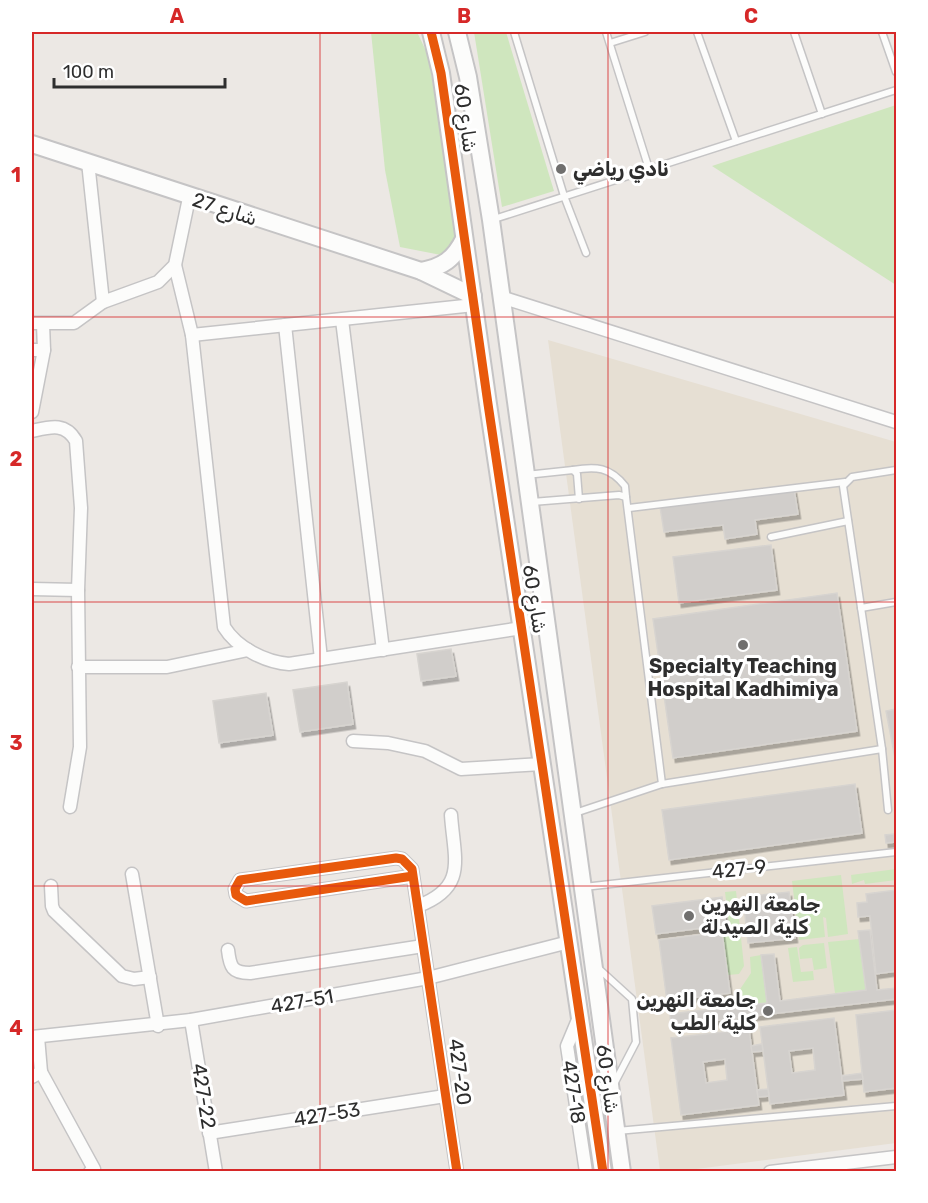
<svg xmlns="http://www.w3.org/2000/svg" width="928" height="1203" font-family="Rubik,'Noto Sans Arabic',sans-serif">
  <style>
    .education { fill: #e6dfd3 }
    .green { fill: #cfe6be }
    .building { fill: #d1cecb; stroke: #d7d4d0; stroke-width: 1.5; fill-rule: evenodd; filter: url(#shadow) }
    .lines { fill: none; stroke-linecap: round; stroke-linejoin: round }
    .lane-casing { stroke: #c5c4c5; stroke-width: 9 }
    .street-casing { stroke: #c5c4c5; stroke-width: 15 }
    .secondary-casing { stroke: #c5c4c5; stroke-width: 20 }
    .lane { stroke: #fcfcfb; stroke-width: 6 }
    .street { stroke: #fcfcfb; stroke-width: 12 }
    .secondary { stroke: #fcfcfb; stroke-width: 16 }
    .cycleway-casing { stroke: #fff; stroke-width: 13 }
    .cycleway { stroke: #e8590c; stroke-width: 9 }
    .grid { fill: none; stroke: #d62828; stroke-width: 1.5; stroke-opacity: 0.55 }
    .poi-dot { fill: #706f6e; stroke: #fff; stroke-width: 2 }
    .labels { text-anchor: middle; stroke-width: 6; stroke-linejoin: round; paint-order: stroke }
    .street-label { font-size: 20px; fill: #2e2e2e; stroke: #fff }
    .poi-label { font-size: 20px; font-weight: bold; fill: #2e2e2e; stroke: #fff; text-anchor: start }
    .neatline { fill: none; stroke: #d62828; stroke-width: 2 }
    .grid-label { font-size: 20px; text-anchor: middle; font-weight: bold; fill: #d62828 }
  </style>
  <defs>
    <filter id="shadow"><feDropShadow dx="2.5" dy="4.5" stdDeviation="0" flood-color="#0004"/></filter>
  </defs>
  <rect width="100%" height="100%" fill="#ece8e4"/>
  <path class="education" d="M548,340L896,442V1143L681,1171H660Z"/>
  <g class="green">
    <path d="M371,32H417L428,55L457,231L454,242L441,255L400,247L385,170Z"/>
    <path d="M474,32H506L554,191L502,207Z"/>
    <path d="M896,105V285L712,166Z"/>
    <path d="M896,869V880L865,884L864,880L852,884L851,875Z"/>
    <path d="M841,875L848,934L828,937L826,918L823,917L825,937L799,940L792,881Z"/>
    <path d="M736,891L744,966L739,974L728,975L722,935L730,934L725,892Z"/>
    <path d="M860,939L866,990L835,993L828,942Z"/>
    <path d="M824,943L827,968L814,970L812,958L800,959L799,948L803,945Z"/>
    <path d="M797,947L801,972L813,971L814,980L793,982L788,948Z"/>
    <path d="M761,955L767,1003L726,1008L725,1002L732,1001L751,973L750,957Z"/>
  </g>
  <g class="building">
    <path d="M794,489L798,514L755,520L757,534L725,539L723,525L664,532L660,507Z"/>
    <path d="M771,545L777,590L679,603L673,557Z"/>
    <path d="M837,593L857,731L673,758L653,619Z"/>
    <path d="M451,649L456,676L421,681L417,654Z"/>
    <path d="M347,682L353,724L300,732L293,690Z"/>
    <path d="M266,693L273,735L219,743L213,701Z"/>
    <path d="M896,709V757L895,758L886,711Z"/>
    <path d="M855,784L862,833L669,860L662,810Z"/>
    <path d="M894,834L895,842L886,843L885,835Z"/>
    <path d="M896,890V971L876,974L870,916L858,917L857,903L867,902L866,894Z"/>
    <path d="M789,892L795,938L748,943L743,897Z"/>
    <path d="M722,897L726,925L656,934L652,906Z"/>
    <path d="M870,930L877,990L896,988V999L671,1026L670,1014L767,1003L761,955L774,954L780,1001L866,990L858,931Z"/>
    <path d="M722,932L730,993L667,1001L659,940Z"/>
    <path d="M896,1010V1088L864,1092L856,1015Z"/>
    <path d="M834,1018L844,1095L770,1104L760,1027ZM813,1048L815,1070L792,1073L789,1051Z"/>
    <path d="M749,1029L759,1105L681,1115L671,1038ZM725,1059L727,1080L706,1083L703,1062Z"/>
    <path d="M762,1044L763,1051L752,1052L751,1046Z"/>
    <path d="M862,1073L863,1079L842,1081V1076Z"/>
    <path d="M768,1089L769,1096L758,1097L757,1090Z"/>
  </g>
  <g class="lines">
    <g class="lane-casing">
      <g id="lane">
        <path d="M514,32L564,196L586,253"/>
        <path d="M606,32L649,169"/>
        <path d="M697,32L736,141"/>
        <path d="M794,32L822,114"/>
        <path d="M882,32L896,72"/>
        <path d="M610,43L645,32"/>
        <path d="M491,220L896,90"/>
        <path d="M573,470C596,466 610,467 625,486L626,497"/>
        <path d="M526,475L573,470L577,474L579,499"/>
        <path d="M532,502L619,495L626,497L662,784"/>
        <path d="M629,508L845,482"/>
        <path d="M771,537L848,521"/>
        <path d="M861,608L896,602"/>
        <path d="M888,810L882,749L843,486L852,477L896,470"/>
        <path d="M575,813L662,784L882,749"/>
        <path d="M584,887L896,852"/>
        <path d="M598,968L632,999L636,1042L614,1084"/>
        <path d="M617,1131L896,1106"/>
      </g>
    </g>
    <g class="street-casing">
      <g id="street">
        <path d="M88,162L103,302"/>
        <path d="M175,265L192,335L224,627C237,648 265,662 289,664L522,628"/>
        <path d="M501,297L896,422"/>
        <path d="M342,320L383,650"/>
        <path d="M32,323H74L103,302L158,282L175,265L189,198"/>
        <path d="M285,325L321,659"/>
        <path d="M192,335L474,305"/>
        <path d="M32,350H44"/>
        <path d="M32,412L44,350L43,324"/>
        <path d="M32,431C50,427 65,422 76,441L81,508L78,590L80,747L70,807"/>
        <path d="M32,589L78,590"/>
        <path d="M78,667H167L248,650"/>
        <path d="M353,741L388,743L425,751L461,769L542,764"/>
        <path d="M132,874L158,1026"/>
        <path d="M413,876L246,901L236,895L235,889L240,880L396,858L402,859L412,869L457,1172"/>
        <path d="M51,886L52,906L54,911L122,976L134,979L150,977"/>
        <path d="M418,906C468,887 454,859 451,815"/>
        <path d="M228,950C230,967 232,973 250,973L423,946"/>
        <path d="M580,1015L567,1046L586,1172"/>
        <path d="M191,1020L216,1172"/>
        <path d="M32,1037L191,1020L428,978L569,942"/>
        <path d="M38,1037L41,1072"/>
        <path d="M32,1077L41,1072L94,1169L90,1172"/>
        <path d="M209,1133L445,1096"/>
        <path d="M770,1172L896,1157"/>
      </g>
    </g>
    <g class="secondary-casing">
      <g id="secondary">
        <path d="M431,32L441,73L488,404L603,1172"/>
        <path d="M457,32L468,77L491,220L622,1172"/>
        <path d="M32,144L421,271L473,296"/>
        <path d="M421,271C443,267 454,259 464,239"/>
      </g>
    </g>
    <use href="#lane" class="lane"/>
    <use href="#street" class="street"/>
    <use href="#secondary" class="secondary"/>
    <g class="cycleway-casing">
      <g id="cycleway">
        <path d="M431,32L441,73L488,404L603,1172"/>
        <path d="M413,876L246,901L236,895L235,889L240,880L396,858L402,859L412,869L457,1172"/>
      </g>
    </g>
    <use href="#cycleway" class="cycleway"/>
  </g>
  <path class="grid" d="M320,32V1172M608,32V1172M32,317H896M32,602H896M32,886H896"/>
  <g class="poi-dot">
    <circle cx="561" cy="169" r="6"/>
    <circle cx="743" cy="645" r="6"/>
    <circle cx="689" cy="916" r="6"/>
    <circle cx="768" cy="1011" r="6"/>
  </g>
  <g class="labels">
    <g class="street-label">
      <text transform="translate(466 118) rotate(82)" y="7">شارع 60</text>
      <text transform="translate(225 209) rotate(18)" y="7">شارع 27</text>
      <text transform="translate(535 599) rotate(81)" y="7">شارع 60</text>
      <text transform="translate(739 869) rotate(-6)" y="7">427-9</text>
      <text transform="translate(302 1001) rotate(-10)" y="7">427-51</text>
      <text transform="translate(460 1072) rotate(82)" y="7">427-20</text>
      <text transform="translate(608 1079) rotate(82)" y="7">شارع 60</text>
      <text transform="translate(574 1092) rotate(81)" y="7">427-18</text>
      <text transform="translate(204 1096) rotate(81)" y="7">427-22</text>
      <text transform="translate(327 1114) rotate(-9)" y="7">427-53</text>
    </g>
    <g class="poi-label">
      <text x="573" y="176">نادي رياضي</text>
      <text x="743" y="673" text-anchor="middle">Specialty Teaching<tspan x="743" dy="23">Hospital Kadhimiya</tspan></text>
      <text x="701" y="911">جامعة النهرين<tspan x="701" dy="23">كلية الصيدلة</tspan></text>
      <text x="756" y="1007" text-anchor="end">جامعة النهرين<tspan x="756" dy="23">كلية الطب</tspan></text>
    </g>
  </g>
  <rect width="928" height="1203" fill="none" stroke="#ffffff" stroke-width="66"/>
  <path d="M54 78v9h171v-9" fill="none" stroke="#2e2e2e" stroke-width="3"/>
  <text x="63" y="78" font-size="18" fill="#2e2e2e" stroke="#ffffff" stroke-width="4.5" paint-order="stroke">100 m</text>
  <rect x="33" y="33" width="862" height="1137" class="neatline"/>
  <g class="grid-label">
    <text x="177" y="23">A</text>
    <text x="464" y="23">B</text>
    <text x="751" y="23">C</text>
    <text x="16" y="182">1</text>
    <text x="16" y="466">2</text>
    <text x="16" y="750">3</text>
    <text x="16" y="1035">4</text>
  </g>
</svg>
